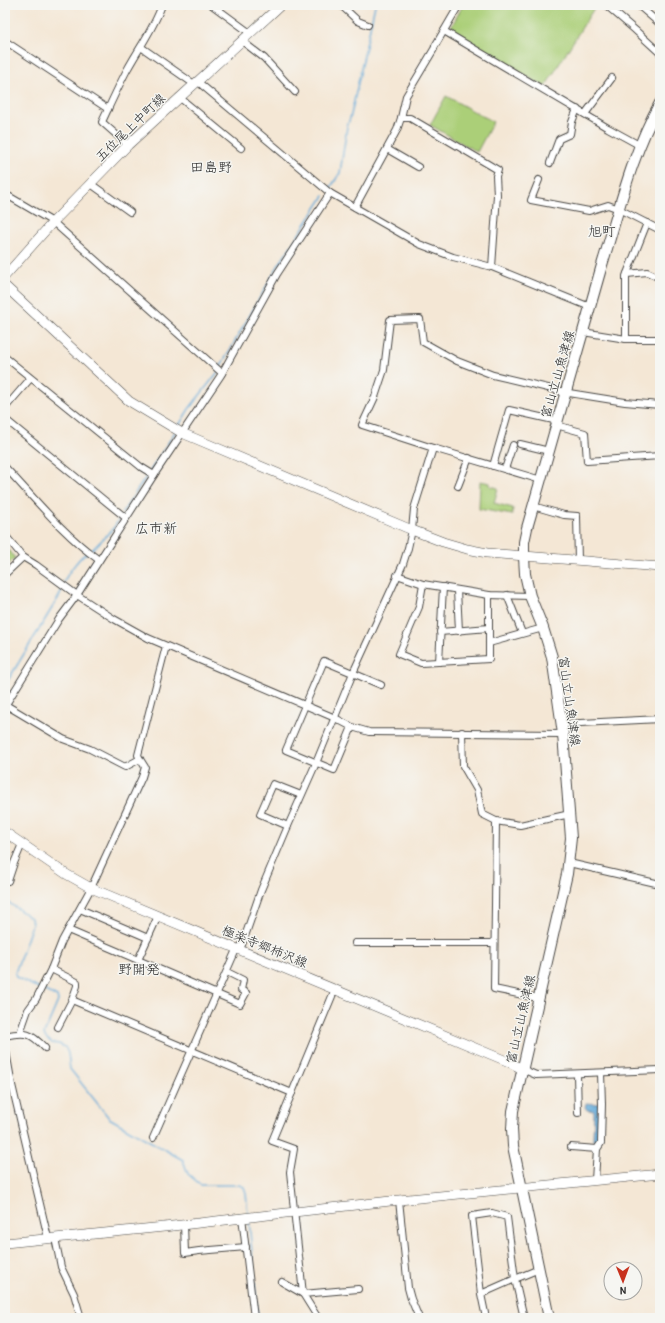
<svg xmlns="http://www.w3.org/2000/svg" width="665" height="1323" font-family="'Patrick Hand','Klee One',sans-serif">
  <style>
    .green { fill: #abcf78; stroke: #6b7d52 }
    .water { fill: #62a9d8; stroke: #466a82 }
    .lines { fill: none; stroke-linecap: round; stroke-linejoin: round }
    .stream { stroke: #62a9d8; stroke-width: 1.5 }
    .street-casing { stroke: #494744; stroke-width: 8 }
    .secondary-casing { stroke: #494744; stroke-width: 10 }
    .primary-casing { stroke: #494744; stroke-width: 12 }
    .street { stroke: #fff; stroke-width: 6 }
    .secondary { stroke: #fff; stroke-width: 9 }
    .primary { stroke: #fff; stroke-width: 10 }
    .labels { text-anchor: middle; stroke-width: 3; stroke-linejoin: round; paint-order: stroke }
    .street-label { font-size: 13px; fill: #2b2b2b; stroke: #f6f6f2 }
    .neighbourhood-label { font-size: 14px; fill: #2b2b2b; stroke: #f6f6f2 }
  </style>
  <rect width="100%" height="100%" fill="#f6f6f2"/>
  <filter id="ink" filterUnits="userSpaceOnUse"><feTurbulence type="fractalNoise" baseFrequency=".025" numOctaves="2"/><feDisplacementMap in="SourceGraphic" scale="8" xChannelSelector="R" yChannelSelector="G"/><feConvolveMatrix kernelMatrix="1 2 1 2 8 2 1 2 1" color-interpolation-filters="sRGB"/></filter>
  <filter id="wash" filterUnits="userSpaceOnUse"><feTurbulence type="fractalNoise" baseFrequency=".012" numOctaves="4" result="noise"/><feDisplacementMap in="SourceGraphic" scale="16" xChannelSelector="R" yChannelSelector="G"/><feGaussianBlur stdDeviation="0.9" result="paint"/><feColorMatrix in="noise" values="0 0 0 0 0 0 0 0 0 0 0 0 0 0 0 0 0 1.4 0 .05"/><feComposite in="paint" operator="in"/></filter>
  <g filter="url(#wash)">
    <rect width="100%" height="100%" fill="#f4e7d5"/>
    <g class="green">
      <path d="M463,5H596L545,87L449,31Z"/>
      <path d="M446,96L493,122L477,152L430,125Z"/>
      <path d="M480,481L490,483V486L498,488L494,503L513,508L512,515L479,509Z"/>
      <path d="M5,546L15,558L5,567Z"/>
    </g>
    <path class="water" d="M586,1103L600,1104L599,1142H595L593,1140L594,1111L587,1110L585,1107Z"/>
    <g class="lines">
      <g class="stream">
        <path d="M329,190L340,173L347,127L351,115L375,5"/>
        <path d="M219,369L278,266L324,196"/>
        <path d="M178,427L189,409L218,372"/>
        <path d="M150,471L175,432"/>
        <path d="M122,513L148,474"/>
        <path d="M91,551L113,529L121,516"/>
        <path d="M64,582C67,574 80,556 87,553"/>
        <path d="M5,685L60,595L63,586"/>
        <path d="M5,900L31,918L32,925L15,973L16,977L40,989"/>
        <path d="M43,990L57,997L58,1001L44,1034L45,1037L52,1043L59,1044L65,1047L68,1053L70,1069L109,1118L183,1160L188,1174L201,1185H239L244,1187L246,1193L248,1214"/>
        <path d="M249,1221L258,1318"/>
      </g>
    </g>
  </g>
  <g filter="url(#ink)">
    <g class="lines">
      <g class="street-casing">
        <g id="street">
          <path d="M212,5L250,33"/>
          <path d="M339,5L343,7L358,21L368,25"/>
          <path d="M606,5L635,30L660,53"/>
          <path d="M638,5L660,24"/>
          <path d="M444,31L608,128L639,145"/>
          <path d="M5,41L108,109"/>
          <path d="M242,41L264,58L295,92"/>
          <path d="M435,46L459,5"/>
          <path d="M141,47L194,84"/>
          <path d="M197,81L330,193L419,244L453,257L492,267L590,307"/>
          <path d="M179,97L241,148"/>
          <path d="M585,114L612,78"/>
          <path d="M401,118H410L498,170L496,176L497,195L492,267"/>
          <path d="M128,145L102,122C110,105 118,87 127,70C139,48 154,28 162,5"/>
          <path d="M387,149L418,167"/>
          <path d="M550,163L559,139L570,134L572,122L577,109"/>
          <path d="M539,180L531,200L589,211L608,205L619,209L660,230"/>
          <path d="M91,184L130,212"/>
          <path d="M5,194L53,222L222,373"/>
          <path d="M355,207L397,130L401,118L406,96L434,49"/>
          <path d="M647,223L626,276V339H660"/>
          <path d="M627,274L647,272L660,278"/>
          <path d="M583,332L626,339"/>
          <path d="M5,357L141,467L154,475"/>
          <path d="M5,408L30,379"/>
          <path d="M5,419L126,518"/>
          <path d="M556,425L585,433L587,461L660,456"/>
          <path d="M520,444L549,451"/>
          <path d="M493,466L509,410L558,421"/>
          <path d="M5,467C35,499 64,535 99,560"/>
          <path d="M505,469L513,445"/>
          <path d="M541,480L433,448L362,425L375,397L384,370L390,320L420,319L423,342L457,361L493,375L569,393L625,402L660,405"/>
          <path d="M458,486L469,458"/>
          <path d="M533,506L564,515L577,516L578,561"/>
          <path d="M5,535L23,557L36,565L77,595L114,619L148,638L335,718L352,727L369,732L563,734"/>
          <path d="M5,574L23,557"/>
          <path d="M397,575L423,584L489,595L530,596"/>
          <path d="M423,584L419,607L399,654L421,663L489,659V595"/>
          <path d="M457,590L459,631"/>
          <path d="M507,595L522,633"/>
          <path d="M440,632L489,628"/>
          <path d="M489,643L543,628"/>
          <path d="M439,662L443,587"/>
          <path d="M6,705L63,739L90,749L125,767L140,759L138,755L166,646"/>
          <path d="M5,706L59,619L77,595L154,475L221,375L277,274L330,193"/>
          <path d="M561,724L660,719"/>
          <path d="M352,727L334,770L286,750L324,661L381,685"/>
          <path d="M462,732L463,766L477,790L482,814L496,821L520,825L570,814"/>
          <path d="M140,759L145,767L142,777L91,888L62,941L51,969L77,982V986L72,1000L292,1093"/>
          <path d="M496,821L494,989L538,998"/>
          <path d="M288,826L260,814L273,784L301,795"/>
          <path d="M569,863L660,884"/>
          <path d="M8,881L14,863L22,844"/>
          <path d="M80,909L148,938"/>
          <path d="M68,930L138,960L158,916"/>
          <path d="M355,943H494"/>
          <path d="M138,960L240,1004L246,993L241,990L243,980L227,972"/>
          <path d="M58,1027L72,1000"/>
          <path d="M20,1033L28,1010L36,999L51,969"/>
          <path d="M5,1036C26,1031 31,1033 45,1048"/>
          <path d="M5,1046L12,1085L48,1238"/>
          <path d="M522,1069L536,1075L660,1070"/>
          <path d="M577,1074L578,1113"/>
          <path d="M153,1138L235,952L242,945L261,890L288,826L316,763L353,673L403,564L408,548L412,530L414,509L433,448"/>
          <path d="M571,1147L597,1149"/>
          <path d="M595,1180L597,1149L601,1143L602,1104L601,1073"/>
          <path d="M399,1200L408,1288L411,1299L419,1318"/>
          <path d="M242,1217L254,1318"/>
          <path d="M184,1224L185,1253L199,1251L246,1247"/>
          <path d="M55,1238L61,1267L74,1294L81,1318"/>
          <path d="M282,1282L303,1294L290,1172L294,1149L272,1141L335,989"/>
          <path d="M481,1294L472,1216L492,1213L507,1217L515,1279L481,1294L486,1318"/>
          <path d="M318,1318L303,1294L358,1289"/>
          <path d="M524,1318L515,1279L539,1269"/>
        </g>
      </g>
      <g class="secondary-casing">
        <g id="secondary">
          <path d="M5,276L53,222L128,145L281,5"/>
          <path d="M5,286L129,401L182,433L412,530L443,542L467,549L487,553L660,567"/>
          <path d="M5,832L66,874L91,888L509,1062L522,1069"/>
          <path d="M5,1243L164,1227L399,1200L660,1174"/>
        </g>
      </g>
      <g class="primary-casing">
        <path id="primary" d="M549,1318L513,1146L512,1129L513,1111L567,874L571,838L563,734L552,657L543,628L530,596L525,574L524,557V542L527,528C552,441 577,353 602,265C619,210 632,153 660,103"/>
      </g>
      <use href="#street" class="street"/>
      <use href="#secondary" class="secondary"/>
      <use href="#primary" class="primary"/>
    </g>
  </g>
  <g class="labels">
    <g class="street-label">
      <text transform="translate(130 127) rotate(-44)" y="5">五位尾上中町線</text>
      <text transform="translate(557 374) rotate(-74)" y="5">富山立山魚津線</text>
      <text transform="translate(570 701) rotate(82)" y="5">富山立山魚津線</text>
      <text transform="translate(265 946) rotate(22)" y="5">極楽寺郷柿沢線</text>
      <text transform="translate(520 1019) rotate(-77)" y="5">富山立山魚津線</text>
    </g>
    <g class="neighbourhood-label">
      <text x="211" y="172">田島野</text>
      <text x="602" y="236">旭町</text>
      <text x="156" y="533">広市新</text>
      <text x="139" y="974">野開発</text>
    </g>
  </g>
  <rect width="665" height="1323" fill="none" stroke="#f6f6f2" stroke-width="20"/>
  <g transform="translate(623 1281) rotate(179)"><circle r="19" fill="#f6f6f2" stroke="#a5a5a2"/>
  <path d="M0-3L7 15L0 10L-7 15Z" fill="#c8321e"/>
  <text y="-6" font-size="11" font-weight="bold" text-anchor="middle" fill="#2b2b2b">N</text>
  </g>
</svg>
